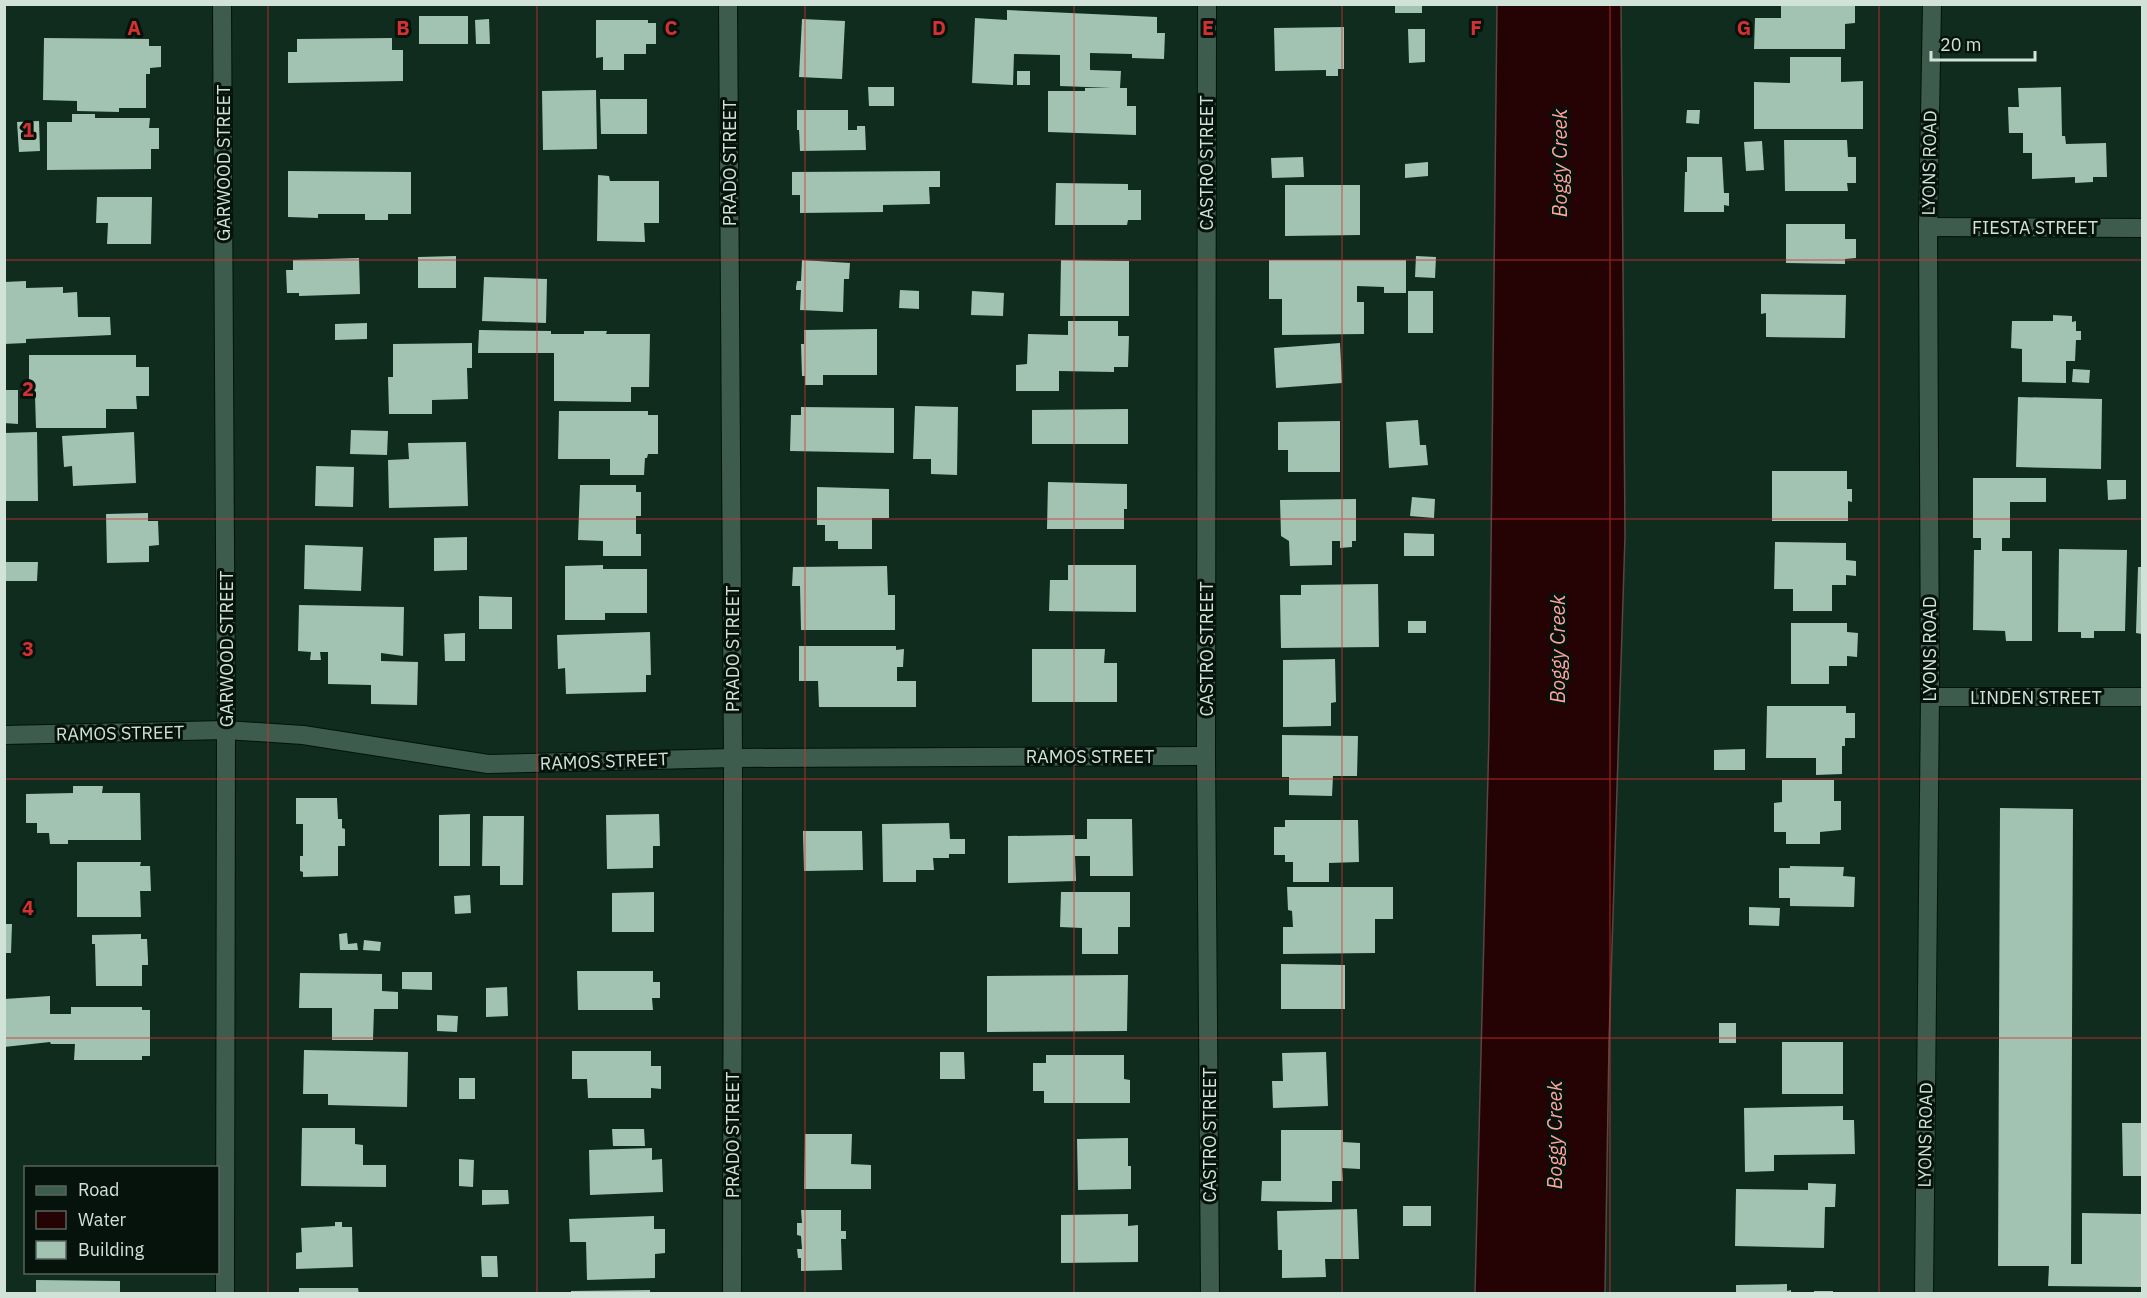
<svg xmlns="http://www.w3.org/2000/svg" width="2147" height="1298" viewBox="0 0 2147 1298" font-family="'IBM Plex Sans',sans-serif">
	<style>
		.water { fill: #250203; stroke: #594543; stroke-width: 1.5 }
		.building { fill: #a2c3b1 }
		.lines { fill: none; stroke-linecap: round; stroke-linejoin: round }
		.street-casing { stroke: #001409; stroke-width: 20 }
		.secondary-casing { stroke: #001409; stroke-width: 20 }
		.street { stroke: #3e5c4d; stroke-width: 18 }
		.secondary { stroke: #3e5c4d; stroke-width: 18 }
		.grid { fill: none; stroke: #d63131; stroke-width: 1.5; stroke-opacity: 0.55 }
		.labels { text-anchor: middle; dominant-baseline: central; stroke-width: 6; stroke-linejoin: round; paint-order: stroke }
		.street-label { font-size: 18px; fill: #d1e2d8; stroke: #06120c }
		.water-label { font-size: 20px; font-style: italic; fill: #fea49d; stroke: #06120c }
		.grid-label { font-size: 20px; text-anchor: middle; font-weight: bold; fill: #d63131; stroke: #06120c; stroke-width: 6; stroke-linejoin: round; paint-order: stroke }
	</style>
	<rect width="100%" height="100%" fill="#0f2c1f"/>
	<polygon class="water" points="1497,5 1621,5 1625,536 1609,1042 1605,1293 1475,1293 1489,735"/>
	<g class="building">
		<rect x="1395" y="4" width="27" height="9"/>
		<polygon points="1781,4 1855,4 1855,23 1845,24 1845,49 1754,49 1755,18 1781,18"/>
		<polygon points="1007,10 1157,17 1157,33 1165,33 1164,59 1132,58 1132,54 1090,53 1090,70 1121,71 1120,88 1127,88 1127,106 1136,106 1136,135 1048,132 1048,91 1085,91 1085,88 1111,88 1060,86 1060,55 1014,54 1013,85 972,83 975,18 1007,20"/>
		<rect x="419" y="16" width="49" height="28"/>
		<polygon points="489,19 490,44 476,44 475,20"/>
		<polygon points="802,19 845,21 842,79 799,77"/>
		<polygon points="596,20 648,20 648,23 656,23 656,44 646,44 646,54 624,54 624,70 603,70 603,57 596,58"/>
		<polygon points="1344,27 1344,69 1338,69 1338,76 1326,76 1326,70 1275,71 1274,28"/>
		<polygon points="1408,29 1425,29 1425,62 1409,63"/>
		<polygon points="44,38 149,39 149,46 161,46 161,67 150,68 150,74 146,74 146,108 119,108 119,112 77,111 77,101 43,100"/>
		<polygon points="392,38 392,50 403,50 403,81 288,83 288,52 297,52 297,39"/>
		<polygon points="1790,57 1841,57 1841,82 1863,81 1863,129 1754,129 1754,82 1790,83"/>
		<rect x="1017" y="71" width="13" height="14"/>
		<polygon points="868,87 894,87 894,106 869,106"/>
		<polygon points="2061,87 2062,136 2065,136 2066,144 2106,143 2107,177 2093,177 2093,182 2075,183 2075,177 2032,179 2032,153 2023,153 2023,133 2009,133 2008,107 2019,107 2018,88"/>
		<polygon points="596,90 597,149 543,150 542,91"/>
		<polygon points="600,99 647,99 647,134 601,134"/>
		<polygon points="797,110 848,110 848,130 857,130 857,126 865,126 866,150 800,151 799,130 797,130"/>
		<polygon points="1687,110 1700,110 1699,124 1686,123"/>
		<polygon points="72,114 95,114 95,118 150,118 149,128 159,128 159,149 151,149 151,169 47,170 47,122 72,122"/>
		<polygon points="39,121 40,151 19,152 17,122"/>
		<polygon points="1784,140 1847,140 1848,157 1856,157 1856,183 1847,183 1848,191 1785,191"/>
		<polygon points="1762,141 1764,170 1746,171 1744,142"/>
		<polygon points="1303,157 1304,177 1272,178 1271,158"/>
		<polygon points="1687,157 1722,157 1724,193 1729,193 1729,206 1724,205 1724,212 1684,212 1685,172 1687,172"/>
		<polygon points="1428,162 1428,176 1405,178 1405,164"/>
		<polygon points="288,171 411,172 411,214 388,214 388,220 365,220 365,214 318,214 318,218 288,217"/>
		<polygon points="940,171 940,187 929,187 930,204 883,205 883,212 800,213 800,195 792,195 792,172"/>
		<polygon points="598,175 609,176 610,181 659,181 659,223 644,223 645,242 597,241"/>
		<polygon points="1056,183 1128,184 1128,190 1141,190 1141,220 1128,220 1127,225 1055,225"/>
		<polygon points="1285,185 1360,185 1360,235 1285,236"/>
		<polygon points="97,197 152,197 151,244 107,244 108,223 96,223"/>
		<polygon points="1786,224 1845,224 1845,239 1856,239 1856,258 1845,259 1845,264 1786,263"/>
		<polygon points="456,256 456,288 418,288 418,257"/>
		<polygon points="1416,256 1436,257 1435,278 1415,277"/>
		<polygon points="359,258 360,294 299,296 299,293 287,293 286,270 293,270 293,260"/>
		<polygon points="802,260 850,263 849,279 844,279 843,312 800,310 801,290 796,290 796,287 797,281 801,281"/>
		<polygon points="1061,260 1129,261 1129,316 1060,316"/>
		<polygon points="1269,260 1406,260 1406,293 1384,293 1384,287 1357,286 1357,302 1364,302 1364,334 1282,335 1282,299 1269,299"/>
		<polygon points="484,277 547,279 546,323 482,321"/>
		<polygon points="26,281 26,288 63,287 63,293 77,292 78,317 110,317 111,335 26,339 26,343 4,344 4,282"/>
		<polygon points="900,290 919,291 919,309 899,308"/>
		<polygon points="972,291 1004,293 1003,316 971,315"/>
		<rect x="1408" y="291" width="25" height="42"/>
		<polygon points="1761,294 1846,295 1845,338 1766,337 1766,313 1761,314"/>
		<polygon points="2053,315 2072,316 2072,322 2076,321 2076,331 2081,331 2081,340 2076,340 2075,361 2066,361 2066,383 2022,382 2022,349 2011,348 2012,321 2053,321"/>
		<polygon points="1068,321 1118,321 1118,336 1129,336 1128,367 1114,367 1114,372 1059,371 1059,391 1016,391 1016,365 1027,364 1028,334 1068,335"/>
		<polygon points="367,323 367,339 335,340 335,324"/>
		<polygon points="877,329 877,375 823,375 823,385 805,385 805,376 802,376 801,344 804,344 804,330"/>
		<polygon points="479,330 551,331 551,334 584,334 584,331 607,331 606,334 650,334 649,387 631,387 631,402 554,401 554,353 478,353"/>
		<polygon points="472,343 472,368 467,368 468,399 432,400 432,414 389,414 388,377 393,377 393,344"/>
		<polygon points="1340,343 1342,383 1276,388 1274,348"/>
		<polygon points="29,355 136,355 136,367 149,367 149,396 136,396 137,409 106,409 106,428 36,428 35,396 29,396"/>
		<polygon points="2073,369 2090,370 2089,383 2072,382"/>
		<polygon points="4,390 18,390 18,424 4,423"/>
		<polygon points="2018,397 2102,399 2101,469 2016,467"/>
		<polygon points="915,406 958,407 957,475 931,474 931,459 913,459"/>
		<polygon points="801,407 894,408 894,453 790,451 791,415 801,415"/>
		<polygon points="1128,409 1128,444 1032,444 1032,410"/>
		<polygon points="559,411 648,411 648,415 658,415 658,454 648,454 647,458 645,458 644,475 610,475 610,459 558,459"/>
		<polygon points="1418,420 1420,445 1426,445 1428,465 1389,468 1386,422"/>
		<polygon points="1340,421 1340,472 1288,472 1288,450 1278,450 1278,422"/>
		<polygon points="351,430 388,431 387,455 350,454"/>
		<polygon points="37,432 38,501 4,501 4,433"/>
		<polygon points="134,432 136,483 73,486 72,466 64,467 62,436"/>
		<polygon points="466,442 468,506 389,508 388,460 409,459 408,443"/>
		<polygon points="316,466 354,467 353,507 315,506"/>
		<polygon points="1772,471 1847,471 1847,489 1852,489 1852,502 1848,501 1848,521 1772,521"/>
		<polygon points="1973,478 2046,478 2046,502 2010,502 2010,538 2002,538 2002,551 2032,551 2032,641 2006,641 2005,631 1973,630 1974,550 1981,550 1981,538 1973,538"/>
		<polygon points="2107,480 2126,480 2126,499 2108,500"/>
		<polygon points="1048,482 1127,484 1127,509 1124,509 1124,529 1047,529"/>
		<polygon points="580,485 636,485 636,492 641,492 641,516 636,516 636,534 641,534 641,556 603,556 603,541 578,540"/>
		<polygon points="817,487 889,489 889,518 872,518 872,549 838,549 838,541 825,541 825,525 817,525"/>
		<polygon points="1412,497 1435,499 1434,518 1410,516"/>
		<polygon points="1356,499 1356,541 1352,541 1352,547 1340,548 1340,541 1332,541 1332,565 1290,566 1289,541 1281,536 1280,500"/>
		<polygon points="148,513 148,521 158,521 159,545 149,546 149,562 107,563 106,514"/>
		<polygon points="1404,533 1434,534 1434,556 1404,556"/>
		<polygon points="467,537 467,570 434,571 434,538"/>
		<polygon points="1775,542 1846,543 1846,560 1856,561 1856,576 1846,575 1846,585 1832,585 1832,611 1793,611 1793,589 1774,589"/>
		<polygon points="305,545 363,547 361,591 304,589"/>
		<polygon points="2059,549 2127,550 2125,631 2094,631 2094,638 2081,638 2081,632 2058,632"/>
		<polygon points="4,562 38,562 37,581 4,581"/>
		<polygon points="603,565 603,569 647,569 647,613 605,613 605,620 565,620 565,566"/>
		<polygon points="1068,565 1136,565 1136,612 1049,611 1050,580 1068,580"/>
		<polygon points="887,566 888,595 895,595 895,630 801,630 800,586 792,586 793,567"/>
		<polygon points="2138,567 2142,567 2142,634 2136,633"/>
		<polygon points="1378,584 1379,647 1281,648 1280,595 1301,595 1301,585"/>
		<polygon points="479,596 512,597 512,629 479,629"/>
		<polygon points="299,605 404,607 403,656 381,653 381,661 418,662 417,705 371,704 371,685 328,684 328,652 320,652 321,660 310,660 311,652 298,651"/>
		<rect x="1408" y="621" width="18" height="12"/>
		<polygon points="1791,623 1847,623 1847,632 1858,633 1857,657 1847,656 1847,666 1829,666 1829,684 1791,684"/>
		<polygon points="650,632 651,675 646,675 646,692 566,694 565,668 558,669 557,635"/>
		<polygon points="465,633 465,661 445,661 444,634"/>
		<polygon points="799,646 896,646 896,650 904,649 903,667 897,667 897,681 916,681 916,707 819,707 818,681 799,681"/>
		<polygon points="1032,649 1105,649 1104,663 1117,663 1117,702 1032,702"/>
		<polygon points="1335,659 1336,702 1331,703 1331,726 1283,727 1283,660"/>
		<polygon points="1767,706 1846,706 1846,713 1855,713 1855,738 1845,738 1845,746 1842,746 1842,774 1816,775 1816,758 1766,758"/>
		<polygon points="1282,735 1358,736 1357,776 1333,776 1332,796 1289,795 1289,777 1282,777"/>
		<polygon points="1745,749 1745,770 1714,770 1714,750"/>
		<polygon points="1782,780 1834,780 1834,801 1841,801 1841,830 1820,832 1820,844 1786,844 1786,832 1774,832 1774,803 1782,802"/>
		<polygon points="73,786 103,786 102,793 140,793 141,840 68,840 68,844 50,844 49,833 37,833 37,823 26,823 26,794 73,793"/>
		<polygon points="296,798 337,798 338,819 342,819 342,828 345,829 345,846 338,846 338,876 303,877 303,872 300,871 300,856 303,856 303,824 296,824"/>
		<polygon points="2000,808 2073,809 2071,1264 2082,1264 2082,1213 2142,1214 2142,1287 2048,1286 2049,1266 1998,1266"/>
		<polygon points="470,814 470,866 439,866 439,815"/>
		<polygon points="659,814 660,846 653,846 653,868 607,869 606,815"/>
		<polygon points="483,816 524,816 523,885 500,885 500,866 482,866"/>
		<polygon points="1087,819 1132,819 1133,876 1090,876 1090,856 1075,856 1076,881 1008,883 1008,836 1075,835 1075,839 1087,839"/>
		<polygon points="1285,820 1358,820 1359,862 1329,863 1329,882 1293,882 1293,862 1285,862 1285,855 1274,855 1274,827 1285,827"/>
		<polygon points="949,823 950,839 965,839 965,854 949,854 949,858 933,858 934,870 916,870 916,882 883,882 882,824"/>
		<polygon points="803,831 862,831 863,870 804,871"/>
		<polygon points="77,862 141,862 140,866 150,866 151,891 140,891 141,917 77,917"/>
		<polygon points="1790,866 1844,867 1843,876 1855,877 1854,907 1790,906 1790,898 1779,898 1779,868 1790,868"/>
		<polygon points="1287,887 1393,887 1393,919 1375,919 1375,953 1283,954 1283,927 1293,927 1292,911 1288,910"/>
		<polygon points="654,892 654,932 612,932 612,893"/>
		<polygon points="1061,892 1130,892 1130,927 1118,927 1118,954 1082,954 1082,928 1060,927"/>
		<polygon points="470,895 471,913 455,914 454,896"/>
		<polygon points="1749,907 1780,908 1779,926 1749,925"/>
		<polygon points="4,924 12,924 11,953 4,953"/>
		<polygon points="347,933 348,944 357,943 358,950 340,950 339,934"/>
		<polygon points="141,934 141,939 147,939 148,960 148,965 142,965 142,986 96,986 95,944 92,944 92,935"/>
		<polygon points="364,940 381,942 380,951 363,950"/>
		<polygon points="1281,964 1345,965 1345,1009 1281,1009"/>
		<polygon points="577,971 653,971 653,982 660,982 660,998 652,998 653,1010 578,1010"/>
		<polygon points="402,972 432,972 432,990 402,989"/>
		<polygon points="300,973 382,974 382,991 398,992 398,1009 374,1009 373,1040 332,1040 332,1008 299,1008"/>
		<polygon points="1128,975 1127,1031 987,1032 987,976"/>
		<polygon points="507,987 508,1016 486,1017 486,988"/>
		<polygon points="50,996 50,1014 71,1014 71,1007 142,1007 142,1010 150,1010 150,1056 142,1056 142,1060 74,1060 75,1044 51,1044 50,1042 4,1047 4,999"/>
		<polygon points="437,1015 458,1016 457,1032 437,1031"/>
		<rect x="1719" y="1023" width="17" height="20"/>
		<rect x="1782" y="1042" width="61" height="52"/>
		<polygon points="304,1050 408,1052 407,1107 328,1105 328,1094 303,1094"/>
		<polygon points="572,1051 651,1051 651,1066 661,1066 661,1089 651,1088 651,1098 588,1098 587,1079 572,1079"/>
		<polygon points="940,1052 964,1052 965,1079 940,1079"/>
		<polygon points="1326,1052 1328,1106 1273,1108 1272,1081 1283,1081 1282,1053"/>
		<polygon points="1046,1055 1124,1055 1124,1079 1130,1080 1130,1103 1044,1103 1044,1091 1033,1091 1033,1063 1046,1063"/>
		<rect x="459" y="1078" width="16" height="21"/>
		<polygon points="1843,1106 1843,1120 1854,1120 1855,1154 1774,1155 1774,1171 1745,1172 1744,1108"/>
		<polygon points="2122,1123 2142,1123 2142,1176 2123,1176"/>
		<polygon points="302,1128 355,1128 355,1144 363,1145 363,1165 386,1165 386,1187 301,1186"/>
		<polygon points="612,1129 644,1129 645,1146 613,1146"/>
		<polygon points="1281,1130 1343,1130 1343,1142 1360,1143 1360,1169 1342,1168 1343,1181 1332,1181 1332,1202 1261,1201 1262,1181 1281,1181"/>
		<polygon points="805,1134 852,1134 851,1164 871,1165 871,1189 804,1189"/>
		<polygon points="1128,1138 1128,1166 1131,1166 1131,1189 1078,1190 1077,1139"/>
		<polygon points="652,1148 652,1160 662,1159 663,1192 590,1195 589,1150"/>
		<polygon points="459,1159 474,1160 473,1187 459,1186"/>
		<polygon points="1808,1183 1836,1184 1835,1207 1825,1207 1824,1248 1735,1246 1736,1189 1808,1190"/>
		<polygon points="482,1190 508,1190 509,1204 482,1205"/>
		<rect x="1403" y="1206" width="28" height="20"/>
		<polygon points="1357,1209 1359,1259 1325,1259 1326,1277 1282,1278 1282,1250 1278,1250 1277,1211"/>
		<polygon points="801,1210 841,1210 841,1231 846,1231 846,1239 841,1239 842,1270 801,1271 801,1258 798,1258 797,1249 802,1249 801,1236 797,1235 797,1223 802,1223"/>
		<polygon points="1128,1214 1128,1226 1138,1225 1138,1262 1061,1263 1061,1215"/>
		<polygon points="654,1216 654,1229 665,1229 665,1253 655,1254 655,1278 587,1280 586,1242 570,1242 569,1219"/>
		<polygon points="335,1222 342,1222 342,1227 352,1227 353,1267 296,1269 296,1253 302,1252 301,1228 335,1226"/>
		<polygon points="481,1256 497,1256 498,1277 482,1277"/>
		<polygon points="36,1280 120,1281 120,1294 36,1294"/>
		<polygon points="1787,1284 1787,1291 1791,1290 1791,1294 1736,1294 1736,1285"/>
		<polygon points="299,1288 358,1288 359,1294 299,1294"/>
		<polygon points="650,1290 650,1294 571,1294 571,1291"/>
		<rect x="1814" y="1291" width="19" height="3"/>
	</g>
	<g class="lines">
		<g class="street-casing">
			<g id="street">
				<polyline points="222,4 226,730 225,1294"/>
				<polyline points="728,4 733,758 732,1294"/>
				<polyline points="1207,4 1206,756 1210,1294"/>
				<polyline points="1928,227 2142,228"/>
				<polyline points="1930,697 2142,697"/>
				<polyline points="4,735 226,730 303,735 488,764 733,758 1206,756"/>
			</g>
		</g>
		<g class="secondary-casing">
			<polyline id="secondary" points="1924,1294 1930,697 1928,227 1932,4"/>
		</g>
		<use href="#street" class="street"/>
		<use href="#secondary" class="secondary"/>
	</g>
	<path class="grid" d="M268,4V1294M537,4V1294M805,4V1294M1074,4V1294M1342,4V1294M1610,4V1294M1879,4V1294M4,260H2142M4,519H2142M4,779H2142M4,1038H2142"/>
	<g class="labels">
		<g class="street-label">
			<text transform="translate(223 163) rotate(-90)">GARWOOD STREET</text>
			<text transform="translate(729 163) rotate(-90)">PRADO STREET</text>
			<text transform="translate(1206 163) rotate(-90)">CASTRO STREET</text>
			<text transform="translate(1929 163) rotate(-89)">LYONS ROAD</text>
			<text x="2035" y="227">FIESTA STREET</text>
			<text transform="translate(226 649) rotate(-90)">GARWOOD STREET</text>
			<text transform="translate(732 649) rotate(-90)">PRADO STREET</text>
			<text transform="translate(1206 649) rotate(-90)">CASTRO STREET</text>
			<text transform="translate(1929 649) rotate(-90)">LYONS ROAD</text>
			<text x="2036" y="697">LINDEN STREET</text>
			<text transform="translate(120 733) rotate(-1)">RAMOS STREET</text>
			<text x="1090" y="756">RAMOS STREET</text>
			<text transform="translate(604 761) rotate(-2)">RAMOS STREET</text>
			<text transform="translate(732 1135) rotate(-90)">PRADO STREET</text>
			<text transform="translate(1209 1135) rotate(-90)">CASTRO STREET</text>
			<text transform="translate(1925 1135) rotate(-89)">LYONS ROAD</text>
		</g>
		<g class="water-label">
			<text transform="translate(1559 163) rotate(-90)">Boggy Creek</text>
			<text transform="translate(1557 649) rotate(-90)">Boggy Creek</text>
			<text transform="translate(1554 1135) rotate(-90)">Boggy Creek</text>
		</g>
	</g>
	<g class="grid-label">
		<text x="134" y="35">A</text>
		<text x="403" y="35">B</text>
		<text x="671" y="35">C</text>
		<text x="939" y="35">D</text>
		<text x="1208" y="35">E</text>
		<text x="1476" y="35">F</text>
		<text x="1744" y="35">G</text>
		<text x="28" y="137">1</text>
		<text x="28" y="396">2</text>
		<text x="28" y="656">3</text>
		<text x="28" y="915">4</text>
	</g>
	<rect width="2147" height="1298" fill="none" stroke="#d1e2d8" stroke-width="12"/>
	<rect x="24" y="1166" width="195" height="108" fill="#06120c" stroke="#57655e" stroke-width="1.5"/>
	<rect x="36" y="1186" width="30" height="9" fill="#3e5c4d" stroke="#57655e" stroke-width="1.5"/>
	<text x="78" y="1196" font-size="18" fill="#d1e2d8">Road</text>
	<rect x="36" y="1211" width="30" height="18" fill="#250203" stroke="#57655e" stroke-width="1.5"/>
	<text x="78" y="1226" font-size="18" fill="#d1e2d8">Water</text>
	<rect x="36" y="1241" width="30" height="18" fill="#a2c3b1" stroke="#57655e" stroke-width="1.5"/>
	<text x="78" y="1256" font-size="18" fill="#d1e2d8">Building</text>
	<path d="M1931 51v9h104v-9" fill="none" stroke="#d1e2d8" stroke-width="3"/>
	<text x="1940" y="51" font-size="18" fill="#d1e2d8" stroke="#06120c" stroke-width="4.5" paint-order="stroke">20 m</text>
</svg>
